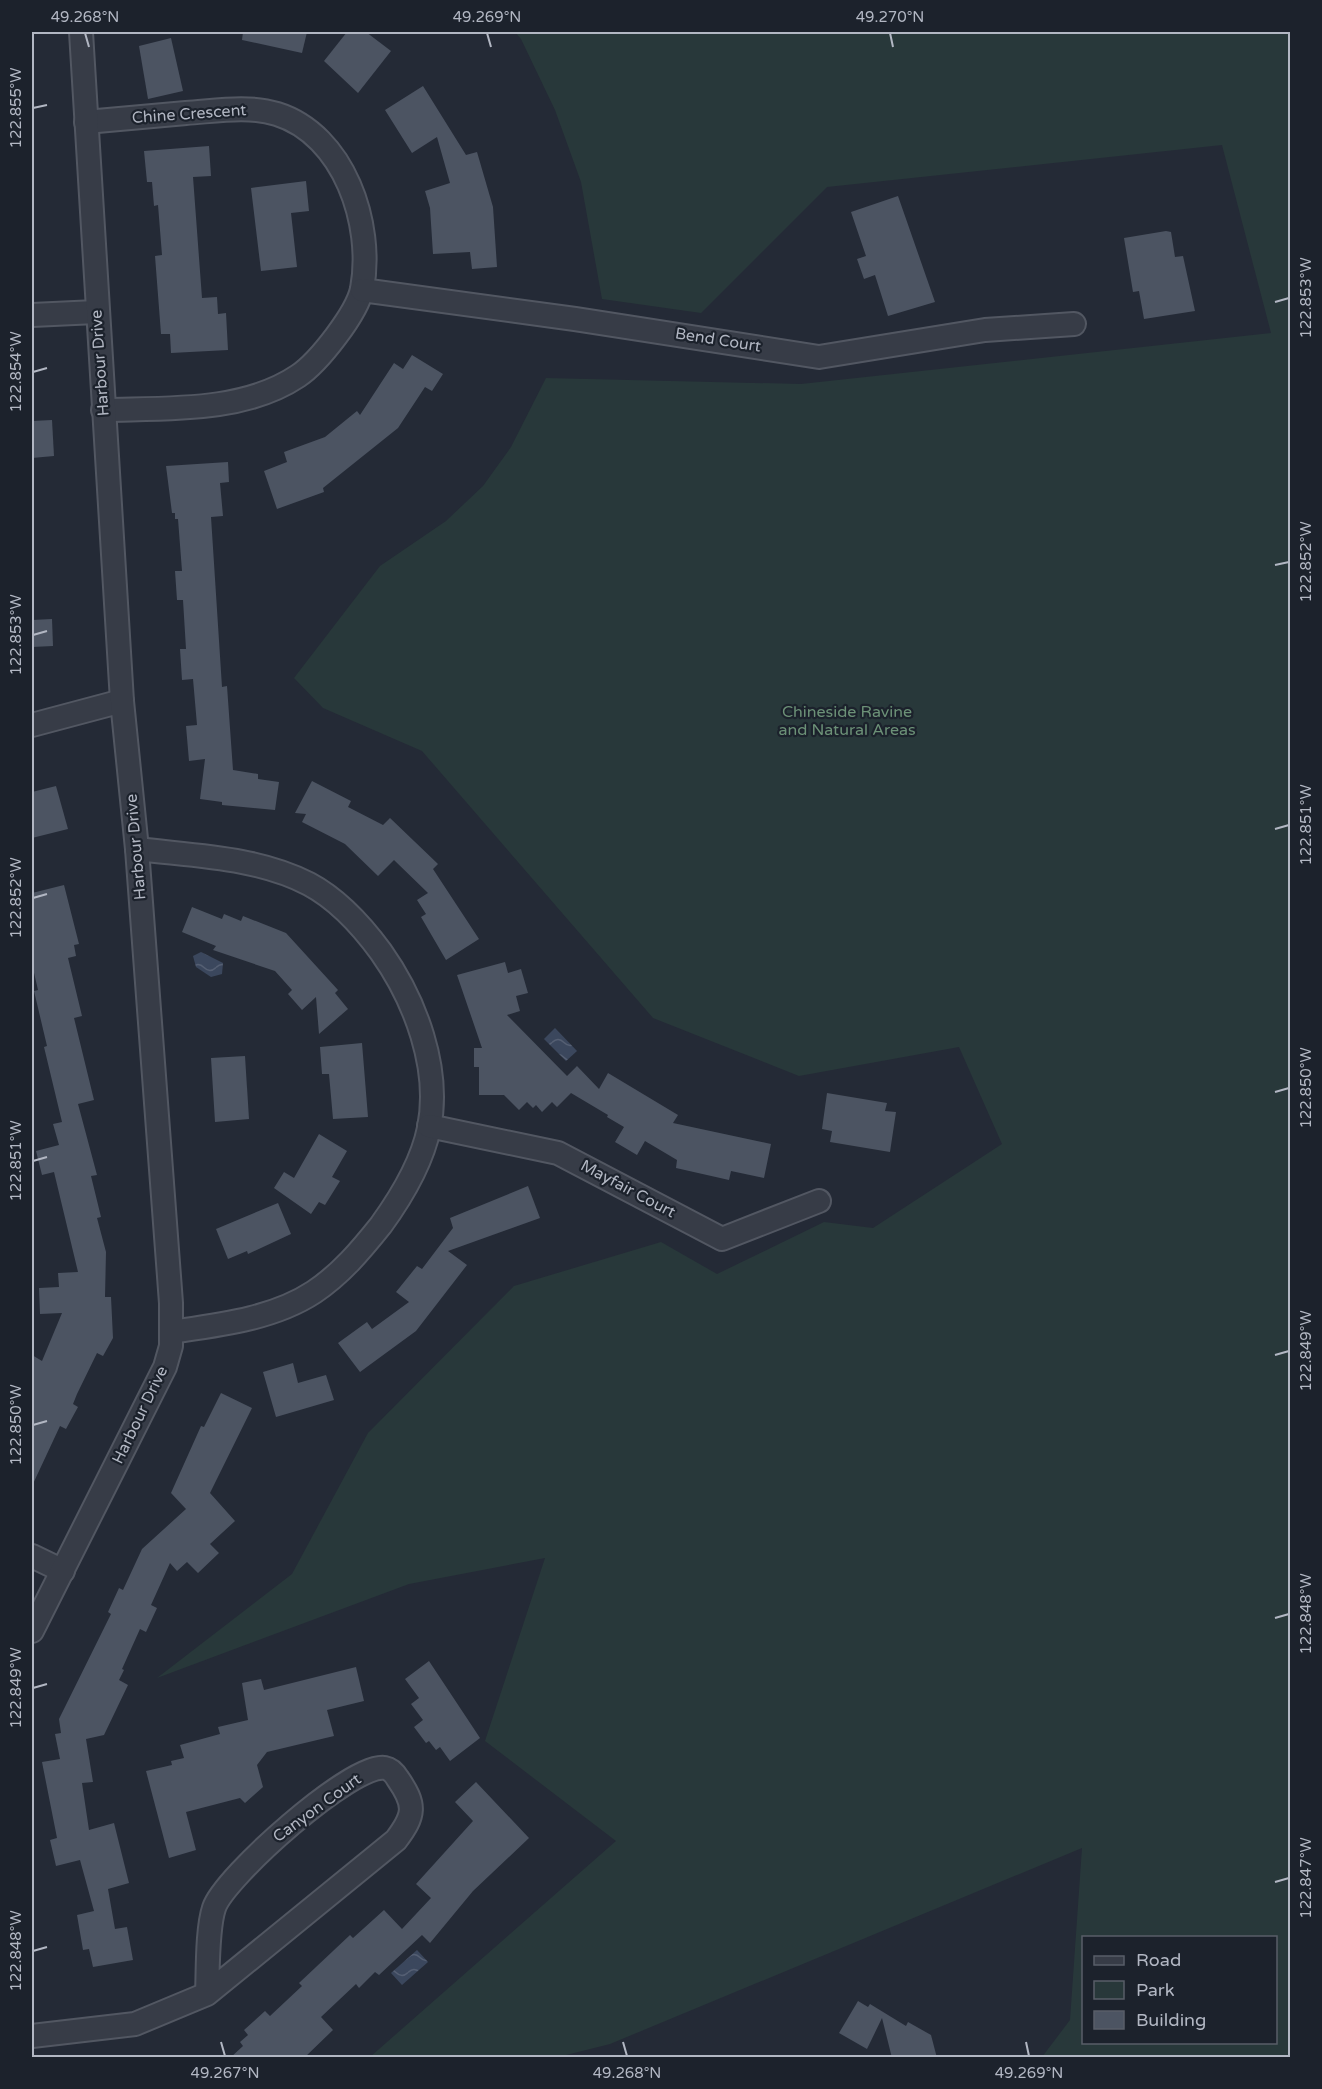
<svg xmlns="http://www.w3.org/2000/svg" width="1322" height="2089" viewBox="0 0 1322 2089" font-family="'Varela Round',sans-serif">
	<style>
		.park { fill: #28383a; fill-rule: evenodd }
		.water { fill: url(#water-waves) }
		.building { fill: #4c5462 }
		.lines { fill: none; stroke-linecap: round; stroke-linejoin: round }
		.minor-casing { stroke: #525762; stroke-width: 26 }
		.minor { stroke: #373c47; stroke-width: 22 }
		.ticks { fill: none; stroke: #b2b7c3; stroke-width: 2 }
		.labels { text-anchor: middle; dominant-baseline: central; stroke-width: 4.5; stroke-linejoin: round; paint-order: stroke }
		.street-label { font-size: 16px; fill: #b2b7c3; stroke: #1c222c }
		.park-label { font-size: 16px; fill: #6c9177; stroke: #1c222c }
		.neatline { fill: none; stroke: #b2b7c3; stroke-width: 2 }
		.ticks-label { font-size: 15px; text-anchor: middle; fill: #b2b7c3 }
	</style>
	<defs>
		<pattern id="water-waves" width="16" height="10" patternUnits="userSpaceOnUse" patternTransform="scale(1.5)"><rect width="16" height="10" fill="#3b475d"/><path d="M0 5q4-4 8 0t8 0" fill="none" stroke="#555f73"/></pattern>
	</defs>
	<rect width="100%" height="100%" fill="#242a36"/>
	<path class="park" d="M515,32H1290V2057H1042L1070,2020L1082,1848L610,2044L558,2057H370L616,1841L485,1741L545,1558L409,1584L157,1678L292,1574L368,1433L514,1286L661,1242L717,1274L824,1222L873,1228L1002,1144L959,1047L799,1076L653,1018L422,751L323,708L294,678L380,566L446,521L483,486L511,447L546,378L801,384L1271,333L1222,145L827,187L701,313L602,299L581,182L555,110L521,39ZM1084,1938H1276V2042H1084Z"/>
	<g class="water">
		<polygon points="201,952 223,963 222,974 211,977 196,967 193,956"/>
		<polygon points="555,1028 577,1051 566,1061 544,1039"/>
		<polygon points="417,1950 428,1962 402,1985 391,1973"/>
	</g>
	<g class="building">
		<polygon points="243,32 307,32 302,53 242,40"/>
		<polygon points="347,32 366,32 391,51 358,93 324,61"/>
		<polygon points="171,38 183,91 148,99 139,46"/>
		<polygon points="423,86 466,155 477,152 493,207 497,267 472,269 470,252 433,254 430,208 425,191 450,183 437,137 412,153 385,110"/>
		<polygon points="209,146 211,176 193,177 202,298 217,297 218,314 226,313 228,350 171,353 170,334 161,334 155,256 162,255 158,205 154,206 152,182 147,182 144,151"/>
		<polygon points="306,181 309,211 291,213 297,267 261,271 251,188"/>
		<polygon points="898,196 935,302 888,316 875,275 864,279 857,259 866,256 851,212"/>
		<polygon points="1166,231 1171,232 1175,257 1183,256 1195,311 1144,319 1139,291 1133,292 1124,238"/>
		<polygon points="412,355 443,374 432,391 425,387 398,428 323,488 324,492 277,509 264,471 287,462 284,452 325,437 357,411 360,415 394,363 403,369"/>
		<polygon points="52,420 54,456 32,458 32,421"/>
		<polygon points="228,462 229,482 220,483 223,516 211,517 222,687 227,686 233,770 258,774 258,779 279,782 275,810 222,805 222,802 200,799 205,759 189,761 186,726 197,725 193,679 182,680 180,649 186,649 183,600 177,600 175,571 182,571 178,519 175,519 175,513 172,513 166,466"/>
		<polygon points="52,619 53,646 32,647 32,620"/>
		<polygon points="312,781 351,801 348,807 383,825 390,818 438,864 433,869 479,939 446,960 421,917 426,914 417,900 428,893 394,860 378,876 345,844 302,822 306,814 295,813"/>
		<polygon points="56,786 68,829 32,838 32,792"/>
		<polygon points="64,885 79,944 74,945 76,956 68,958 82,1016 74,1018 94,1100 78,1104 97,1175 91,1176 101,1217 97,1218 106,1252 105,1297 111,1297 113,1338 103,1356 97,1353 77,1394 73,1404 78,1407 66,1429 60,1426 32,1486 32,1355 42,1361 62,1313 40,1314 39,1288 59,1287 58,1273 78,1272 54,1172 42,1175 36,1151 59,1145 53,1124 62,1122 44,1047 47,1046 34,991 38,990 32,964 32,893"/>
		<polygon points="192,907 222,919 224,914 241,921 243,916 286,933 338,990 335,993 348,1009 319,1034 316,997 302,1010 288,994 292,990 275,971 213,950 216,946 182,932"/>
		<polygon points="505,962 508,973 521,969 528,993 516,996 520,1011 507,1015 567,1076 577,1066 599,1089 608,1073 678,1115 673,1123 771,1144 764,1178 731,1171 729,1180 676,1168 677,1160 645,1141 637,1155 615,1142 624,1127 607,1117 608,1115 571,1093 557,1107 552,1102 542,1112 536,1105 533,1108 527,1102 519,1110 504,1095 479,1095 479,1067 474,1067 474,1048 482,1048 457,975"/>
		<polygon points="362,1043 368,1117 333,1119 329,1074 322,1074 320,1047"/>
		<polygon points="245,1056 249,1119 215,1122 211,1058"/>
		<polygon points="827,1093 887,1103 885,1111 896,1112 890,1152 830,1142 832,1131 822,1129"/>
		<polygon points="319,1134 347,1151 332,1177 340,1181 325,1205 319,1202 311,1214 274,1188 284,1172 294,1178"/>
		<polygon points="528,1186 540,1218 448,1251 467,1265 416,1331 360,1372 338,1343 367,1322 372,1329 409,1302 396,1292 417,1266 422,1269 453,1228 450,1218"/>
		<polygon points="278,1203 291,1234 248,1254 247,1251 228,1259 216,1229"/>
		<polygon points="293,1363 298,1383 326,1375 334,1400 276,1417 263,1372"/>
		<polygon points="221,1393 252,1408 210,1493 235,1521 210,1544 219,1553 198,1573 187,1562 177,1571 170,1563 151,1605 157,1608 146,1632 140,1629 122,1669 124,1670 119,1680 128,1685 104,1735 86,1739 93,1782 82,1783 89,1830 114,1823 129,1883 108,1889 115,1929 127,1927 133,1960 93,1967 89,1949 83,1950 77,1915 94,1911 80,1860 56,1866 50,1840 57,1838 42,1762 60,1759 55,1734 61,1733 59,1719 111,1614 108,1612 119,1588 123,1590 142,1549 186,1509 171,1493 201,1426 204,1427"/>
		<polygon points="429,1661 480,1738 450,1761 440,1747 436,1750 429,1741 426,1743 414,1727 423,1720 411,1704 419,1698 405,1679"/>
		<polygon points="356,1667 364,1701 327,1710 334,1736 267,1752 257,1765 263,1787 245,1803 240,1798 186,1812 196,1850 169,1858 146,1771 172,1765 171,1761 184,1758 180,1745 220,1734 218,1727 248,1720 242,1683 261,1679 264,1690"/>
		<polygon points="476,1782 529,1838 473,1891 430,1943 422,1935 379,1975 375,1972 359,1988 356,1984 321,2017 333,2030 304,2058 230,2058 243,2046 240,2042 248,2035 244,2030 265,2011 270,2016 302,1986 299,1983 350,1935 353,1938 384,1910 402,1929 431,1898 416,1884 473,1821 455,1802"/>
		<polygon points="858,2001 868,2007 870,2004 906,2026 908,2022 931,2035 937,2058 892,2058 882,2018 867,2049 839,2033"/>
	</g>
	<g class="lines">
		<g class="minor-casing">
			<g id="minor">
				<path d="M86,122C120,119 153,116 186,113C216,111 248,105 277,114C344,135 374,224 362,289C357,313 319,362 298,376C243,413 166,408 103,410"/>
				<polyline points="362,290 575,319 819,357 985,330 1074,324"/>
				<polyline points="32,315 96,312"/>
				<polyline points="32,725 122,701"/>
				<path d="M137,849C194,856 257,857 309,884C339,900 362,926 381,952C415,1000 441,1068 429,1128C422,1163 402,1196 381,1225C361,1250 341,1274 314,1292C273,1319 219,1325 171,1332"/>
				<polyline points="429,1126 558,1153 722,1239 819,1201"/>
				<polyline points="32,1556 63,1571"/>
				<polyline points="32,1631 165,1367 171,1346 171,1303 137,849 122,701 81,32"/>
				<path d="M32,2036L135,2024L207,1994L396,1840C415,1815 416,1805 398,1779C395,1774 391,1769 385,1768C353,1762 224,1877 214,1908C207,1929 208,1971 207,1994"/>
			</g>
		</g>
		<use href="#minor" class="minor"/>
	</g>
	<path class="ticks" d="M85,33L89,47M487,33L491,47M890,33L893,47M33,108L47,105M1275,302L1289,298M33,372L47,368M1275,565L1289,562M33,635L47,631M1275,829L1289,825M33,898L47,894M1275,1092L1289,1088M33,1161L47,1157M1275,1355L1289,1351M33,1425L47,1421M1275,1618L1289,1614M33,1688L47,1684M1275,1882L1289,1878M33,1951L47,1947M221,2042L225,2056M623,2042L627,2056M1026,2042L1029,2056"/>
	<g class="labels">
		<g class="street-label">
			<text transform="translate(189 114) rotate(-4)">Chine Crescent</text>
			<text transform="translate(718 340) rotate(9)">Bend Court</text>
			<text transform="translate(100 363) rotate(-94)">Harbour Drive</text>
			<text transform="translate(136 847) rotate(-95)">Harbour Drive</text>
			<text transform="translate(628 1189) rotate(28)">Mayfair Court</text>
			<text transform="translate(140 1415) rotate(-64)">Harbour Drive</text>
			<text transform="translate(317 1808) rotate(-36)">Canyon Court</text>
		</g>
		<g class="park-label">
			<text x="847" y="712">Chineside Ravine<tspan x="847" dy="18">and Natural Areas</tspan></text>
		</g>
	</g>
	<rect width="1322" height="2089" fill="none" stroke="#1c222c" stroke-width="66"/>
	<rect x="1082" y="1936" width="195" height="108" fill="#1c222c" stroke="#585e68" stroke-width="1.5"/>
	<rect x="1094" y="1956" width="30" height="9" fill="#373c47" stroke="#585e68" stroke-width="1.5"/>
	<text x="1136" y="1966" font-size="18" fill="#b2b7c3">Road</text>
	<rect x="1094" y="1981" width="30" height="18" fill="#28383a" stroke="#585e68" stroke-width="1.5"/>
	<text x="1136" y="1996" font-size="18" fill="#b2b7c3">Park</text>
	<rect x="1094" y="2011" width="30" height="18" fill="#4c5462" stroke="#585e68" stroke-width="1.5"/>
	<text x="1136" y="2026" font-size="18" fill="#b2b7c3">Building</text>
	<rect x="33" y="33" width="1256" height="2023" class="neatline"/>
	<g class="ticks-label">
		<text x="85" y="22">49.268°N</text>
		<text x="487" y="22">49.269°N</text>
		<text x="890" y="22">49.270°N</text>
		<text transform="translate(16 108) rotate(-90)" y="5">122.855°W</text>
		<text transform="translate(1306 298) rotate(-90)" y="5">122.853°W</text>
		<text transform="translate(16 372) rotate(-90)" y="5">122.854°W</text>
		<text transform="translate(1306 562) rotate(-90)" y="5">122.852°W</text>
		<text transform="translate(16 635) rotate(-90)" y="5">122.853°W</text>
		<text transform="translate(1306 825) rotate(-90)" y="5">122.851°W</text>
		<text transform="translate(16 898) rotate(-90)" y="5">122.852°W</text>
		<text transform="translate(1306 1088) rotate(-90)" y="5">122.850°W</text>
		<text transform="translate(16 1161) rotate(-90)" y="5">122.851°W</text>
		<text transform="translate(1306 1351) rotate(-90)" y="5">122.849°W</text>
		<text transform="translate(16 1425) rotate(-90)" y="5">122.850°W</text>
		<text transform="translate(1306 1614) rotate(-90)" y="5">122.848°W</text>
		<text transform="translate(16 1688) rotate(-90)" y="5">122.849°W</text>
		<text transform="translate(1306 1878) rotate(-90)" y="5">122.847°W</text>
		<text transform="translate(16 1951) rotate(-90)" y="5">122.848°W</text>
		<text x="225" y="2078">49.267°N</text>
		<text x="627" y="2078">49.268°N</text>
		<text x="1029" y="2078">49.269°N</text>
	</g>
</svg>
